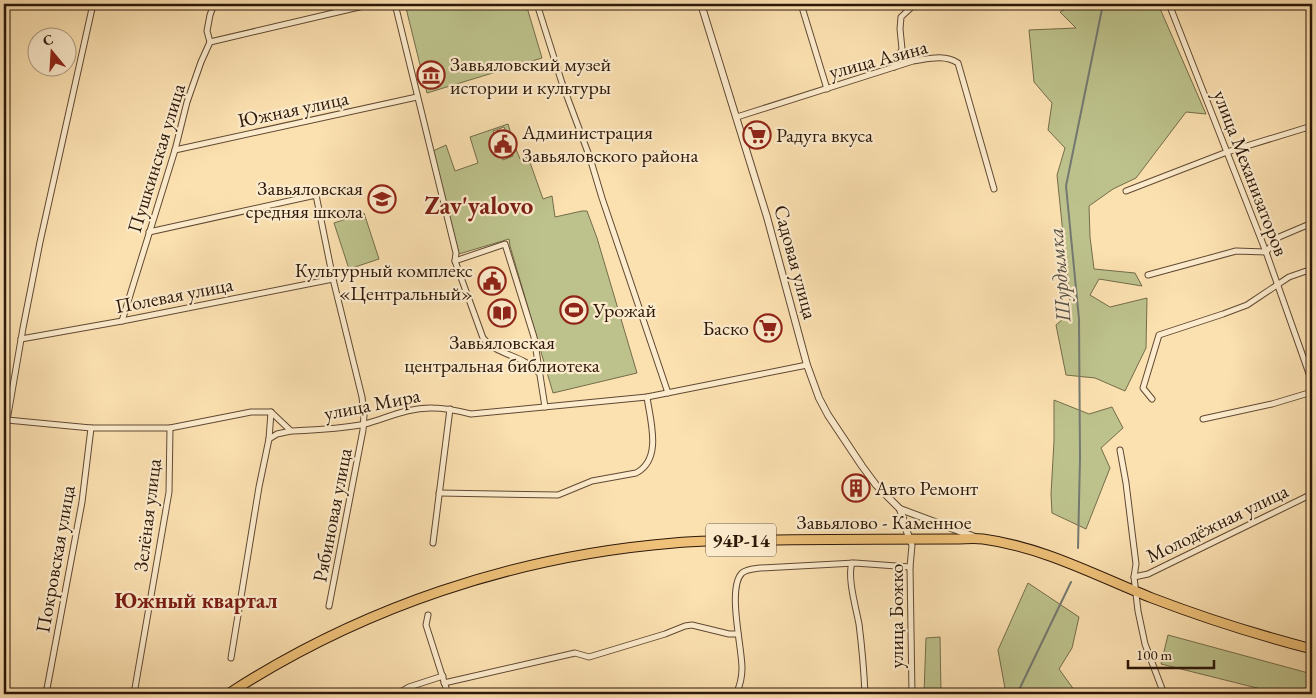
<svg xmlns="http://www.w3.org/2000/svg" width="1316" height="698" viewBox="0 0 1316 698" font-family="'EB Garamond',serif">
	<style>
		.green { fill: #bdc28c; stroke: #746c4a }
		.lines { fill: none; stroke-linecap: round; stroke-linejoin: round }
		.stream { stroke: #747971; stroke-width: 2 }
		.minor-casing { stroke: #604933; stroke-width: 7 }
		.tertiary-casing { stroke: #604933; stroke-width: 8 }
		.primary-casing { stroke: #2c1709; stroke-width: 11 }
		.minor { stroke: #fcebcc; stroke-width: 5 }
		.tertiary { stroke: #fcebcc; stroke-width: 6 }
		.primary { stroke: #eec078; stroke-width: 9 }
		.labels { text-anchor: middle; dominant-baseline: central; stroke-width: 4.5; stroke-linejoin: round; paint-order: stroke }
		.shield { fill: #fcebcc; stroke: #6a5744; stroke-width: 1 }
		.shield-label { font-size: 19px; font-weight: bold; fill: #2c1709 }
		.street-label { font-size: 20px; fill: #2c1709; stroke: #fcebcc }
		.poi-label { font-size: 20px; fill: #2c1709; stroke: #fcebcc; text-anchor: start }
		.water-label { font-size: 21px; font-style: italic; fill: #565046; stroke: #fcebcc }
		.quarter-label { font-size: 22px; font-weight: bold; fill: #7a1f14; stroke: #fcebcc }
		.district-label { font-size: 25px; font-weight: bold; fill: #7a1f14; stroke: #fcebcc }
	</style>
	<rect width="100%" height="100%" fill="#fbe0b0"/>
	<filter id="stains"><feTurbulence type="fractalNoise" baseFrequency=".004" numOctaves="4"/><feColorMatrix values="0 0 0 0 .2 0 0 0 0 .09 0 0 0 0 .02 0 0 0 .5 -.17"/></filter>
	<radialGradient id="worn" r=".72"><stop offset=".6" stop-color="#630" stop-opacity="0"/><stop offset="1" stop-color="#630" stop-opacity=".3"/></radialGradient>
	<g class="green">
		<polygon points="405,4 526,4 542,58 427,93"/>
		<polygon points="1074,4 1158,4 1206,114 1186,112 1136,178 1113,189 1089,206 1090,237 1094,269 1135,273 1142,286 1099,279 1090,295 1110,307 1147,298 1146,348 1125,391 1095,378 1066,375 1056,325 1071,312 1057,175 1065,148 1048,130 1052,103 1034,82 1029,30 1076,28 1060,12"/>
		<polygon points="508,124 511,134 507,135 504,127 493,131 503,160 513,156 510,146 514,144 520,159 528,157 543,199 552,196 555,217 582,211 587,211 597,238 637,373 553,393 510,246 509,239 459,254 433,151 446,145 455,171 478,163 470,137"/>
		<polygon points="364,213 379,259 349,269 334,223"/>
		<polygon points="1054,400 1089,414 1112,407 1123,428 1101,448 1110,468 1086,529 1052,513 1051,494 1054,441"/>
		<polygon points="1028,583 1079,617 1072,648 1059,669 1077,694 1006,694 998,650"/>
		<polygon points="1168,635 1312,674 1312,694 1281,694 1161,664"/>
		<polygon points="940,637 941,693 944,694 924,694 926,638"/>
	</g>
	<g class="lines">
		<g class="stream">
			<polyline points="1078,548 1080,458 1079,319 1066,186 1103,4"/>
			<polyline points="1017,694 1071,582"/>
		</g>
		<g class="minor-casing">
			<g id="minor">
				<path d="M395,4L456,253L455,261L483,338C497,356 522,354 539,373"/>
				<polyline points="537,4 562,83 590,158 602,198 668,393"/>
				<polyline points="801,4 827,89"/>
				<polyline points="1169,4 1266,252 1312,382"/>
				<polyline points="210,42 372,4"/>
				<polyline points="894,67 902,49 900,29 901,17 915,4"/>
				<path d="M737,117L913,61C928,59 944,54 958,63L994,189"/>
				<polyline points="175,150 417,97"/>
				<polyline points="1126,191 1227,152 1312,126"/>
				<polyline points="149,232 316,195 333,279 362,397 364,415 363,430 329,606"/>
				<polyline points="455,261 505,244 534,337 545,407"/>
				<polyline points="1148,275 1236,251 1266,252 1279,237 1312,223"/>
				<polyline points="122,321 175,150 187,102 201,62 210,42 207,31 210,15 214,4"/>
				<polyline points="21,339 122,321 333,279"/>
				<polyline points="1152,399 1143,388 1159,335 1223,314 1247,305 1289,277 1312,269"/>
				<polyline points="1203,419 1272,404 1312,392"/>
				<path d="M7,420L91,428H170L251,412H271L291,431C315,430 341,429 365,424C387,418 409,407 433,408C446,408 459,411 471,414L647,397L807,365"/>
				<polyline points="4,438 23,328 40,242 93,4"/>
				<polyline points="269,439 277,434 291,431"/>
				<polyline points="1120,450 1126,483 1133,540 1136,564 1134,577 1138,611 1145,644 1164,694"/>
				<path d="M439,493L558,495L592,481L636,473C663,459 650,420 647,397"/>
				<polyline points="909,539 912,545 910,567 912,694"/>
				<polyline points="433,543 450,409"/>
				<path d="M852,563C847,577 856,608 859,624C862,648 864,671 865,694"/>
				<polyline points="1134,577 1148,574 1312,494"/>
				<polyline points="428,615 426,625 448,694"/>
				<polyline points="231,658 259,487 269,439 271,412"/>
				<polyline points="444,683 575,653 589,657 665,634 685,626 692,625 729,634 738,634"/>
				<polyline points="46,694 82,502 91,428"/>
				<polyline points="134,694 169,492 170,428"/>
				<polyline points="397,694 409,687 443,676"/>
				<path d="M736,694C740,686 742,677 742,668C742,647 727,588 742,573C747,569 754,569 760,568L855,563L910,567"/>
			</g>
		</g>
		<g class="tertiary-casing">
			<g id="tertiary">
				<polyline points="701,4 767,217 807,365 819,398 828,415 862,466 876,485 900,509 909,538"/>
				<polyline points="900,509 975,537"/>
			</g>
		</g>
		<g class="primary-casing">
			<path id="primary" d="M228,694C362,607 515,556 674,543C708,540 743,540 777,540C837,539 896,539 956,539C965,539 974,538 983,539C1043,547 1097,576 1152,598C1204,618 1258,635 1312,649"/>
		</g>
		<use href="#minor" class="minor"/>
		<use href="#tertiary" class="tertiary"/>
		<use href="#primary" class="primary"/>
	</g>
	<defs>
		<g id="museum-ring" transform="scale(1.4375)"><circle r="9.5" fill="#fcebcc" stroke="#8f2418" stroke-width="1.5"/><path d="M0-6L6-3V-2H-6V-3ZM-5-1h2V3h-2ZM-1-1h2V3h-2ZM3-1h2V3H3ZM-6 4H6V6H-6Z" fill="#8f2418"/></g>
		<g id="supermarket-ring" transform="scale(1.4375)"><circle r="9.5" fill="#fcebcc" stroke="#8f2418" stroke-width="1.5"/><path d="M-6-5.5h2.5l.6 2H6L4.5 2H-2.5L-4.4-4H-6ZM-1.5 3.2a1.3 1.3 0 1 0 .1 0ZM3 3.2a1.3 1.3 0 1 0 .1 0Z" fill="#8f2418"/></g>
		<g id="civic-ring" transform="scale(1.4375)"><circle r="9.5" fill="#fcebcc" stroke="#8f2418" stroke-width="1.5"/><path d="M-.6-6.5H3V-4.5H.6V-3L4-1V1h2V6H-6V1h2V-1L-.6-3ZM-1.2 2.5V6h2.4V2.5Z" fill="#8f2418"/></g>
		<g id="school-ring" transform="scale(1.4375)"><circle r="9.5" fill="#fcebcc" stroke="#8f2418" stroke-width="1.5"/><path d="M0-5L7-2L0 1L-7-2ZM-4 1L0 2.5L4 1V4Q0 6-4 4Z" fill="#8f2418"/></g>
		<g id="stadium-ring" transform="scale(1.4375)"><circle r="9.5" fill="#fcebcc" stroke="#8f2418" stroke-width="1.5"/><path d="M0-5a6.5 5 0 1 0 0 10a6.5 5 0 1 0 0-10ZM-3.5-1.8h7v3.6h-7Z" fill="#8f2418"/></g>
		<g id="library-ring" transform="scale(1.4375)"><circle r="9.5" fill="#fcebcc" stroke="#8f2418" stroke-width="1.5"/><path d="M-6-4Q-3-5.5-.7-3.5V5Q-3 3-6 4ZM6-4Q3-5.5 .7-3.5V5Q3 3 6 4Z" fill="#8f2418"/></g>
		<g id="building-ring" transform="scale(1.4375)"><circle r="9.5" fill="#fcebcc" stroke="#8f2418" stroke-width="1.5"/><path d="M-4-6H4V6H1V3H-1V6H-4ZM-2.5-4.3h1.7v1.8h-1.7ZM.8-4.3h1.7v1.8H.8ZM-2.5-1h1.7V.8h-1.7ZM.8-1h1.7V.8H.8Z" fill="#8f2418"/></g>
	</defs>
	<g fill-rule="evenodd">
		<use href="#museum-ring" x="431" y="75"/>
		<use href="#supermarket-ring" x="757" y="135"/>
		<use href="#civic-ring" x="503" y="144"/>
		<use href="#school-ring" x="382" y="199"/>
		<use href="#civic-ring" x="492" y="281"/>
		<use href="#stadium-ring" x="574" y="310"/>
		<use href="#library-ring" x="502" y="313"/>
		<use href="#supermarket-ring" x="768" y="328"/>
		<use href="#building-ring" x="856" y="488"/>
	</g>
	<g class="labels">
		<rect class="shield" x="706" y="523.5" width="70" height="33" rx="4"/>
		<g class="shield-label">
			<text x="741" y="540">94Р-14</text>
		</g>
		<g class="street-label">
			<text transform="translate(878 59) rotate(-15)">улица Азина</text>
			<text transform="translate(293 109) rotate(-12)">Южная улица</text>
			<text transform="translate(156 158) rotate(-73)">Пушкинская улица</text>
			<text transform="translate(1251 173) rotate(69)">улица Механизаторов</text>
			<text transform="translate(796 262) rotate(75)">Садовая улица</text>
			<text transform="translate(174 295) rotate(-11)">Полевая улица</text>
			<text transform="translate(372 404) rotate(-11)">улица Мира</text>
			<text transform="translate(147 515) rotate(-83)">Зелёная улица</text>
			<text transform="translate(332 515) rotate(-79)">Рябиновая улица</text>
			<text x="884" y="522">Завьялово - Каменное</text>
			<text transform="translate(1217 523) rotate(-26)">Молодёжная улица</text>
			<text transform="translate(55 559) rotate(-80)">Покровская улица</text>
			<text transform="translate(896 616) rotate(-90)">улица Божко</text>
		</g>
		<g class="poi-label">
			<text x="450" y="64">Завьяловский музей<tspan x="450" dy="23">истории и культуры</tspan></text>
			<text x="522" y="132">Администрация<tspan x="522" dy="23">Завьяловского района</tspan></text>
			<text x="776" y="135">Радуга вкуса</text>
			<text x="363" y="188" text-anchor="end">Завьяловская<tspan x="363" dy="23">средняя школа</tspan></text>
			<text x="473" y="270" text-anchor="end">Культурный комплекс<tspan x="473" dy="23">«Центральный»</tspan></text>
			<text x="593" y="310">Урожай</text>
			<text x="749" y="328" text-anchor="end">Баско</text>
			<text x="502" y="342" text-anchor="middle">Завьяловская<tspan x="502" dy="23">центральная библиотека</tspan></text>
			<text x="875" y="488">Авто Ремонт</text>
		</g>
		<g class="water-label">
			<text transform="translate(1059 275) rotate(-95)">Шурдымка</text>
		</g>
		<g class="quarter-label">
			<text x="196" y="600">Южный квартал</text>
		</g>
		<g class="district-label">
			<text x="479" y="205">Zav'yalovo</text>
		</g>
	</g>
	<rect width="1316" height="698" fill="none" stroke="#fbe0b0" stroke-width="20"/>
	<rect x="5" y="5" width="1306" height="688" fill="none" stroke="#2c1709" stroke-width="2.5"/>
	<rect x="10" y="10" width="1296" height="678" fill="none" stroke="#2c1709"/>
	<g transform="translate(52 52) rotate(342)"><circle r="24" fill="#fcebcc" stroke="#a9967e"/>
	<path d="M0-4L9 19L0 12L-9 19Z" fill="#8f2418"/>
	<text y="-8" font-size="14" font-weight="bold" text-anchor="middle" fill="#2c1709">С</text>
	</g>
	<path d="M1128 660v8h86v-8" fill="none" stroke="#2c1709" stroke-width="2.5"/>
	<text x="1136" y="660" font-size="15" fill="#2c1709" stroke="#fcebcc" stroke-width="4" paint-order="stroke">100 m</text>
	<rect width="100%" height="100%" filter="url(#stains)"/>
	<rect width="100%" height="100%" fill="url(#worn)"/>
</svg>
